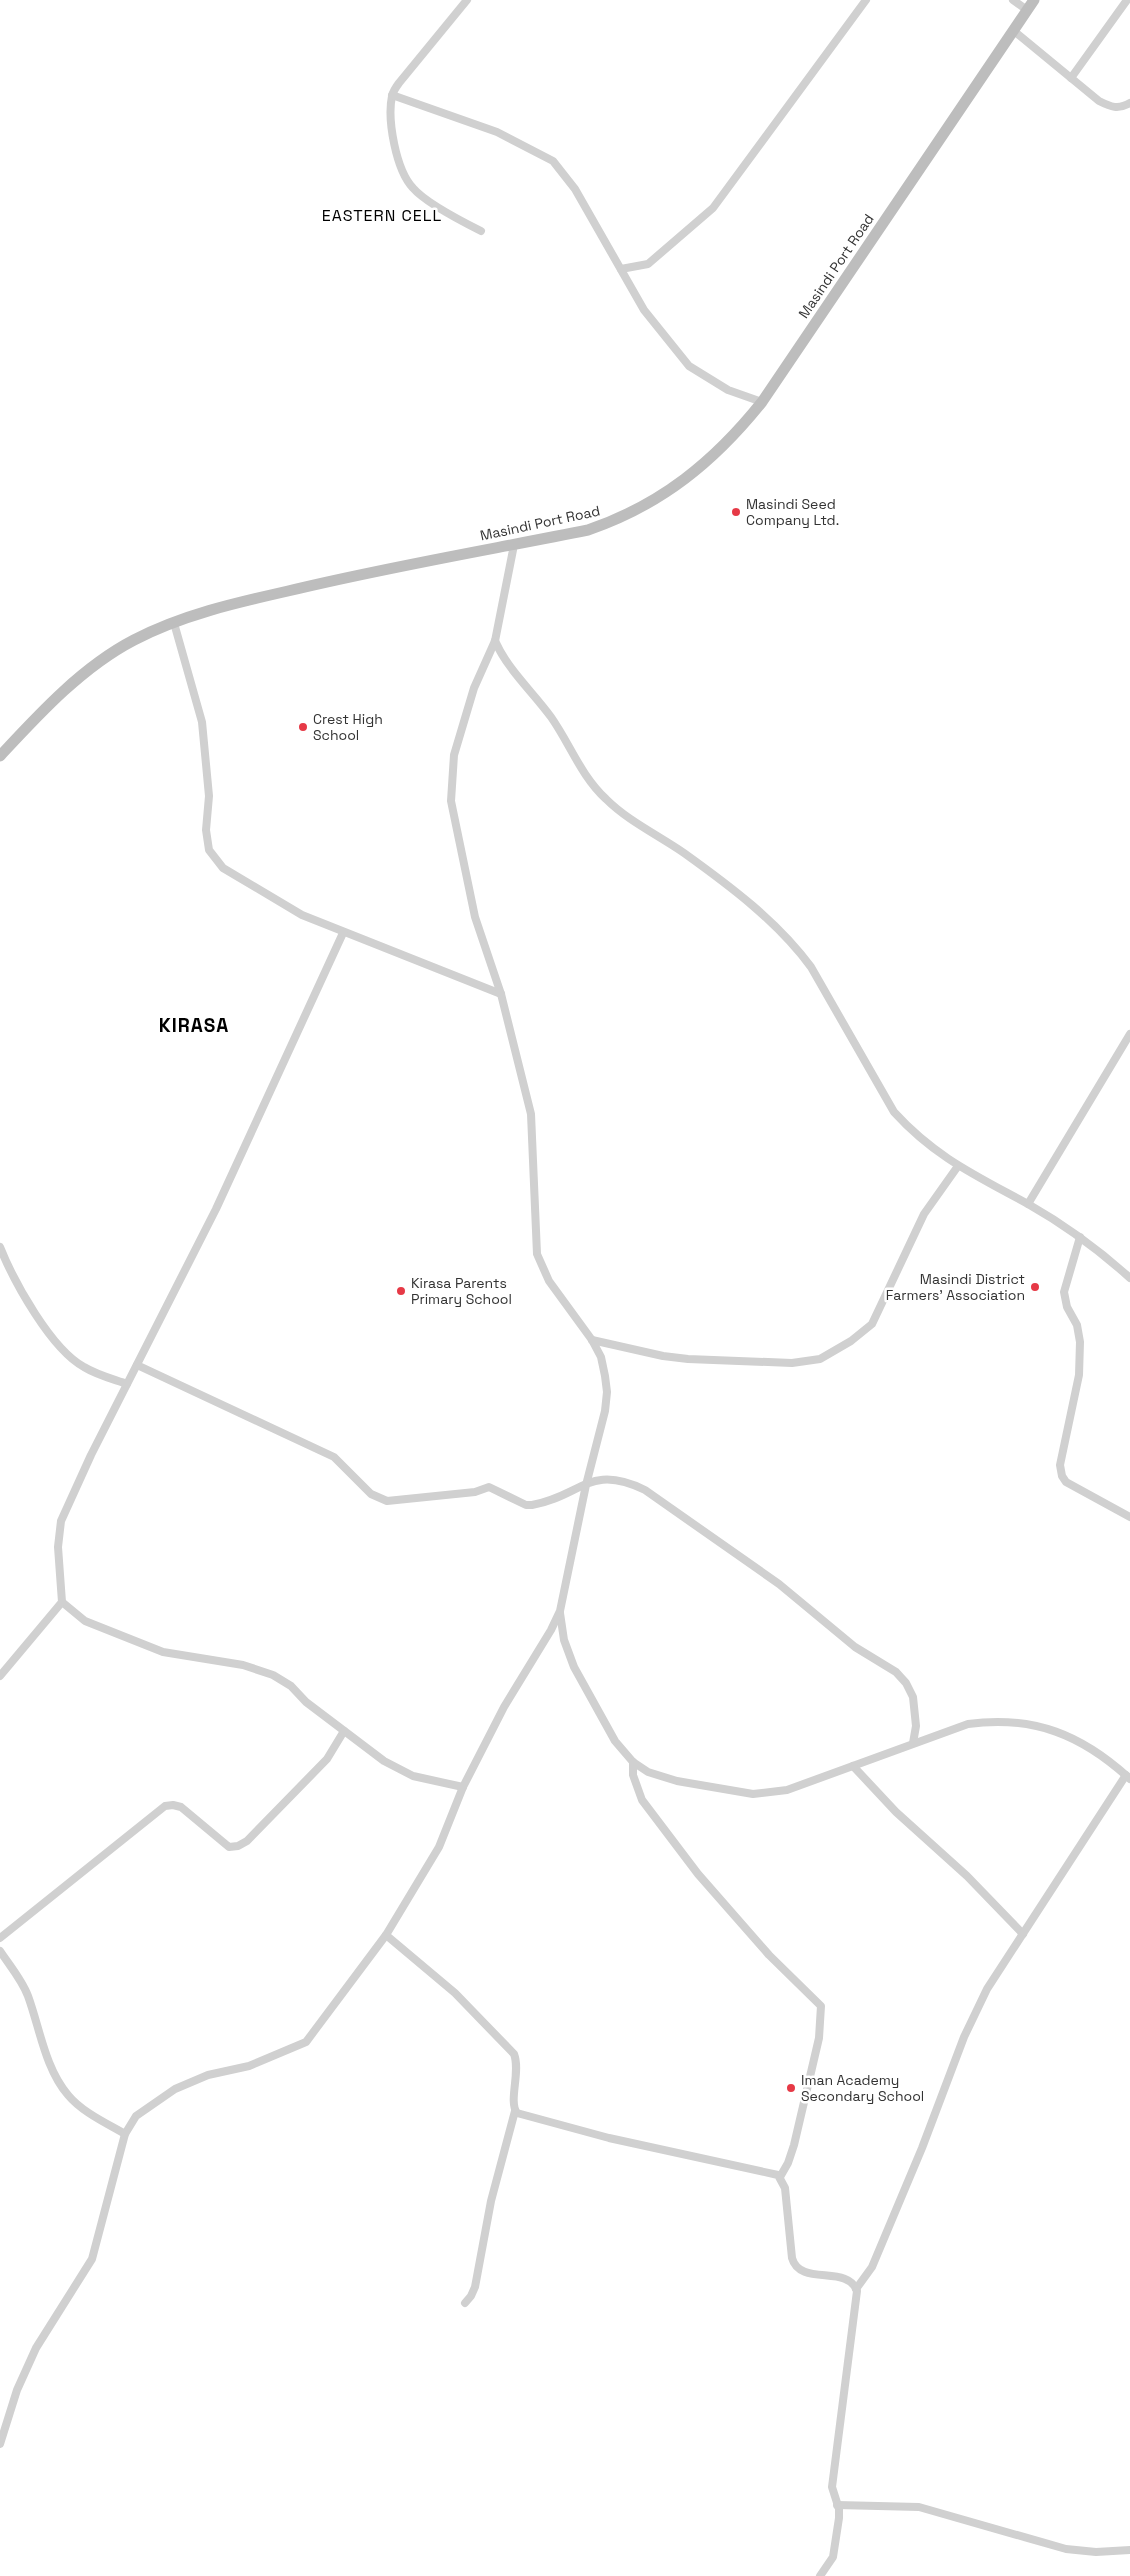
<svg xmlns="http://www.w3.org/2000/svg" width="1130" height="2576" viewBox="0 0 1130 2576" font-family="'Space Grotesk',sans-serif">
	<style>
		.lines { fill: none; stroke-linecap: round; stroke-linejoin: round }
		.street { stroke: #d0d0d0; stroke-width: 8 }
		.secondary { stroke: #bdbdbd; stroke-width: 11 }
		.poi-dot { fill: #e63946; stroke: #fff; stroke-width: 2 }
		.labels { text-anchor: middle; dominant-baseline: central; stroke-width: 5; stroke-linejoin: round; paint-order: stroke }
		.street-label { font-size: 14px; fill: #333; stroke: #fff }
		.poi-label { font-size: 14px; fill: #333; stroke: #fff; text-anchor: start }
		.quarter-label { font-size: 16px; letter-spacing: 1px; fill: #000; stroke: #fff }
		.district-label { font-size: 19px; font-weight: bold; letter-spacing: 1px; fill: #000; stroke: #fff }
	</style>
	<rect width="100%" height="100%" fill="#fff"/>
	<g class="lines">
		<g class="street">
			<path d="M467,0L399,83C396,87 393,92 392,96C387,120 396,170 413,188C425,202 463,222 481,231"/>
			<polyline points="1013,0 1027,10"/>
			<path d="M1014,31L1099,101C1111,107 1118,110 1130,103"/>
			<polyline points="1071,78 1127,0"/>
			<polyline points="392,95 497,132 553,161 575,189 644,310 689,366 728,390 762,402"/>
			<polyline points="621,269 648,264 713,208 866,0"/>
			<polyline points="174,623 202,722 209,796 206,830 209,850 223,868 302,915 501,994"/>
			<path d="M495,641C508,670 532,691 551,717C570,744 581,776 606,799C628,821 658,835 684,853C730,886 777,921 811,967L894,1112C935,1157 975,1175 1028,1204C1065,1225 1099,1250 1130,1278"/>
			<polyline points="343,933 216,1209 91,1455 61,1521 58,1547 62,1602 85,1621 163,1652 243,1665 273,1675 291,1686 306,1702 384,1761 413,1776 463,1787"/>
			<polyline points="1028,1204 1130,1034"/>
			<polyline points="1080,1237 1064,1292 1067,1307 1077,1325 1080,1342 1079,1375 1060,1465 1062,1476 1066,1482 1130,1517"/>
			<path d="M0,1247C14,1282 51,1349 84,1367C97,1375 113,1379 127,1384"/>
			<polyline points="592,1340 663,1356 688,1359 792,1363 820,1359 851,1341 872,1324 924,1214 958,1166"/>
			<path d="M137,1365L334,1457L371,1494L387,1501L475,1492L489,1487L526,1505H532C582,1496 589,1463 645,1490L779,1584L855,1647L896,1672L906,1683L913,1697L916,1726L913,1743"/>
			<path d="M560,1613L564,1640L574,1667L615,1741L633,1762L648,1772L677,1781L753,1794L787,1790L968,1724C1034,1715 1082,1735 1130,1779"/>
			<polyline points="0,1676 62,1602"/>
			<polyline points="633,1762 633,1775 642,1800 698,1874 769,1955 821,2006 819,2038 794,2145 788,2163 780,2177"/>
			<polyline points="853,1766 896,1812 967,1876 1023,1934"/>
			<path d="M386,1935L455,1993L514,2054C521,2072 508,2101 517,2113L609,2138L778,2175L785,2188L792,2258C800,2287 848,2264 857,2291L832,2487L839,2509V2518L833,2557L820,2576"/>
			<polyline points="0,1938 165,1806 173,1805 181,1807 229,1847 238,1846 247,1841 327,1759 344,1731"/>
			<path d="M0,1951C10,1966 22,1980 28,1996C40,2029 45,2068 68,2095C82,2112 106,2123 125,2134"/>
			<polyline points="856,2289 872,2267 922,2148 964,2037 987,1989 1126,1775"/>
			<polyline points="465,2303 471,2296 475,2287 491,2201 515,2111"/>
			<polyline points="0,2444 17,2390 36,2348 92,2259 125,2134 136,2116 175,2089 208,2075 249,2066 306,2042 386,1935 439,1847 463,1787 504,1707 551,1630 560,1611 586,1485 605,1411 607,1392 605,1376 601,1357 592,1340 549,1281 537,1254 531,1114 501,994 475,917 451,801 454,755 474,688 495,641 514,545"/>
			<polyline points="837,2505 919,2507 1066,2549 1096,2552 1130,2550"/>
		</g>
		<path class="secondary" d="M0,756C39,714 82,667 134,640C182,615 235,603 288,591C387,567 488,550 588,530C661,505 714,462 762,402L1034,0"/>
	</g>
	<g class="poi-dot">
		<circle cx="736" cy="512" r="5"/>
		<circle cx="303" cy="727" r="5"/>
		<circle cx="1035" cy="1287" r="5"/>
		<circle cx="401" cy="1291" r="5"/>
		<circle cx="791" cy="2088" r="5"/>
	</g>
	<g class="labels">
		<g class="street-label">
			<text transform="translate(836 266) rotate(-56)">Masindi Port Road</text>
			<text transform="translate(540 523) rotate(-12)">Masindi Port Road</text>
		</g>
		<g class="poi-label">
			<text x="746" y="504">Masindi Seed<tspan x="746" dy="16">Company Ltd.</tspan></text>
			<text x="313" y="719">Crest High<tspan x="313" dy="16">School</tspan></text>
			<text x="1025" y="1279" text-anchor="end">Masindi District<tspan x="1025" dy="16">Farmers' Association</tspan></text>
			<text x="411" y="1283">Kirasa Parents<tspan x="411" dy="16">Primary School</tspan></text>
			<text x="801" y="2080">Iman Academy<tspan x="801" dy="16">Secondary School</tspan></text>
		</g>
		<g class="quarter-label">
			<text x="382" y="215">EASTERN CELL</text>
		</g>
		<g class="district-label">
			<text x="194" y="1025">KIRASA</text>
		</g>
	</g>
</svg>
